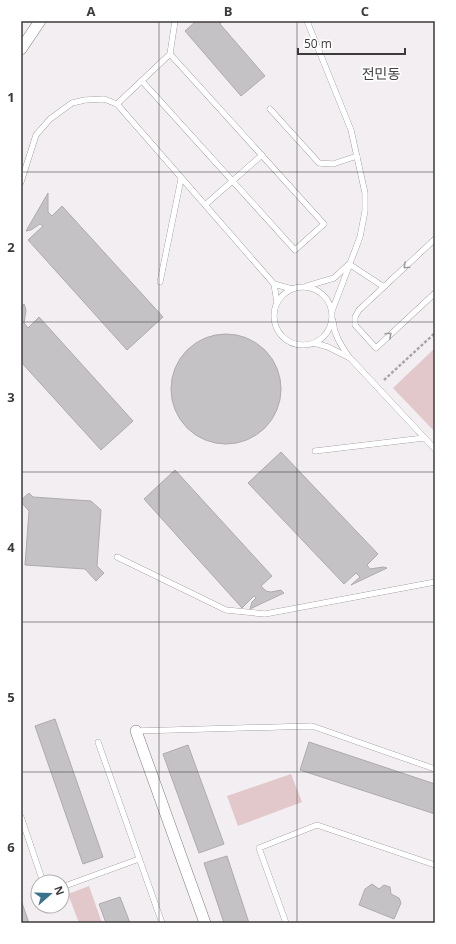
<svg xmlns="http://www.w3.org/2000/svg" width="456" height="944" viewBox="0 0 456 944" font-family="'Open Sans','Noto Sans KR',sans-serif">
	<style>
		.green { fill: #e2c8ca }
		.building { fill: #c5c2c6; stroke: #aeabaf }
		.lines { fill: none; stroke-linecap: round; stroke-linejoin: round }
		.service-casing { stroke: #7f7c7f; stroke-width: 6 }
		.minor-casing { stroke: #7f7c7f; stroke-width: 12 }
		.path { stroke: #a9a5a8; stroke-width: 2.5; stroke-dasharray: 3 2; stroke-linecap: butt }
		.service { stroke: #fff; stroke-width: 5.5 }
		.minor { stroke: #fff; stroke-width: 11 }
		.oneway { stroke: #9e9c9d }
		.grid { fill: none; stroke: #3c3a3b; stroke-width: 1; stroke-opacity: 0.55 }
		.labels { text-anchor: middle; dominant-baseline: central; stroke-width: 3.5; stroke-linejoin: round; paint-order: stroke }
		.quarter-label { font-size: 14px; fill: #454245; stroke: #fff }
		.neatline { fill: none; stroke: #3c3a3b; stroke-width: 1.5 }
		.grid-label { font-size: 13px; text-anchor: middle; font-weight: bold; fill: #3c3a3b }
	</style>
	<rect width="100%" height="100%" fill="#f2eef1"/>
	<g class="green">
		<polygon points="435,348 435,432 393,388"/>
		<polygon points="291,774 302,802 238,826 227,796"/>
		<polygon points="89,886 102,923 79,923 68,894"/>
	</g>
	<g class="building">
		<polygon points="196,21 223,21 220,24 265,76 241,96 185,31"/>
		<polygon points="48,193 48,212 52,216 62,206 163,317 127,350 28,240 43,226 40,224 31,230 26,231"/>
		<polygon points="24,304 26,310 24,323 28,328 39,317 133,421 101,450 21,362 21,309"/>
		<circle cx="226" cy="389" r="55"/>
		<polygon points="281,452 378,554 367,565 370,569 383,567 387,568 351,585 360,577 356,573 344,584 248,483"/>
		<polygon points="175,470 272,576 261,586 266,591 271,592 281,590 284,593 250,609 252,602 256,598 254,596 242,608 144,499"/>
		<polygon points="29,493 33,497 91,501 101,510 97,566 104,573 96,581 85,569 25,565 29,511 21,502 21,500"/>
		<polygon points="55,719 103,857 83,864 35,726"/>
		<polygon points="309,742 435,784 435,814 300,770"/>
		<polygon points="188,745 224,844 199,853 163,754"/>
		<polygon points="227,856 249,923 224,923 204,863"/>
		<polygon points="372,884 379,889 384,885 390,887 391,894 399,898 401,903 394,919 359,905 365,889"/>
		<polygon points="120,897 130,923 106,923 99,904"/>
		<polygon points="21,900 29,923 21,923"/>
	</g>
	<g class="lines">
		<g class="service-casing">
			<g id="service">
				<polyline points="307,21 351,130 365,193 365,211 360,237 332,311"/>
				<polyline points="142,81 295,250 324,224 170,54"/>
				<polyline points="117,104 170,54 175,21"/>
				<polyline points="270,109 319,163 333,164 357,156"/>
				<polyline points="21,182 36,135 50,119 72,103 85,100 104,99 117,104 274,284 277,303"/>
				<polyline points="205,205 262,155"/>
				<polyline points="435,239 359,310 355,317 355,325 376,348 435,293"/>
				<polyline points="160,282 181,179"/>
				<polyline points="274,284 292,289"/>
				<polyline points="307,286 334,278 349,264 384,287"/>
				<circle cx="303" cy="316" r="29"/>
				<path d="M333,321C334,335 341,345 349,357"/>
				<polyline points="314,343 328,347 350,358 435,449"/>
				<polyline points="315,451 424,438"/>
				<polyline points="117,557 226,610 265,614 435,582"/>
				<polyline points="136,731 312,726 435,769"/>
				<polyline points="98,742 162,923"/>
				<polyline points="21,817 43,882"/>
				<polyline points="62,887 139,859"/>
				<polyline points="286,923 259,848 317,825 435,865"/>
			</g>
		</g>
		<g class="minor-casing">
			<g id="minor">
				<polyline points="21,49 40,21"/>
				<polyline points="136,731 205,923"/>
			</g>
		</g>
		<polyline class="path" points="384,380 435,333"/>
		<use href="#service" class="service"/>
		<use href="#minor" class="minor"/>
	</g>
	<defs><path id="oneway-chevron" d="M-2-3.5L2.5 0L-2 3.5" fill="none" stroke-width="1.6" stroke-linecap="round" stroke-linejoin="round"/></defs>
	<g class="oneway">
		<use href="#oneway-chevron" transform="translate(406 266) rotate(137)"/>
		<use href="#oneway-chevron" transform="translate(389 335) rotate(-43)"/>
	</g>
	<path class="grid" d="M159,21V923M297,21V923M21,172H435M21,322H435M21,472H435M21,622H435M21,772H435"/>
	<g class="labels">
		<g class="quarter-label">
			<text x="381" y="73">전민동</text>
		</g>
	</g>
	<rect width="456" height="944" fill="none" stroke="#ffffff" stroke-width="44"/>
	<g transform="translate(50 894) rotate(70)"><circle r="19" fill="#ffffff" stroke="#b1b0b1"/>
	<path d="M0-3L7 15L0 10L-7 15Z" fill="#3a728c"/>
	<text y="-6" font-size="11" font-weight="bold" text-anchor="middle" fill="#3c3a3b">N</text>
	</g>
	<path d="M298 48v6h107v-6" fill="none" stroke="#3c3a3b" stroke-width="2"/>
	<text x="304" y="48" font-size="12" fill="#3c3a3b" stroke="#ffffff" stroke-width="3" paint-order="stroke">50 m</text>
	<rect x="22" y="22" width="412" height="900" class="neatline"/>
	<g class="grid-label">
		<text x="91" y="16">A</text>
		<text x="228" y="16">B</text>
		<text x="365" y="16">C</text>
		<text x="11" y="102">1</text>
		<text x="11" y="252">2</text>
		<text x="11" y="402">3</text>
		<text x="11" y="552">4</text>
		<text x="11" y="702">5</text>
		<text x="11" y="852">6</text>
	</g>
</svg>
